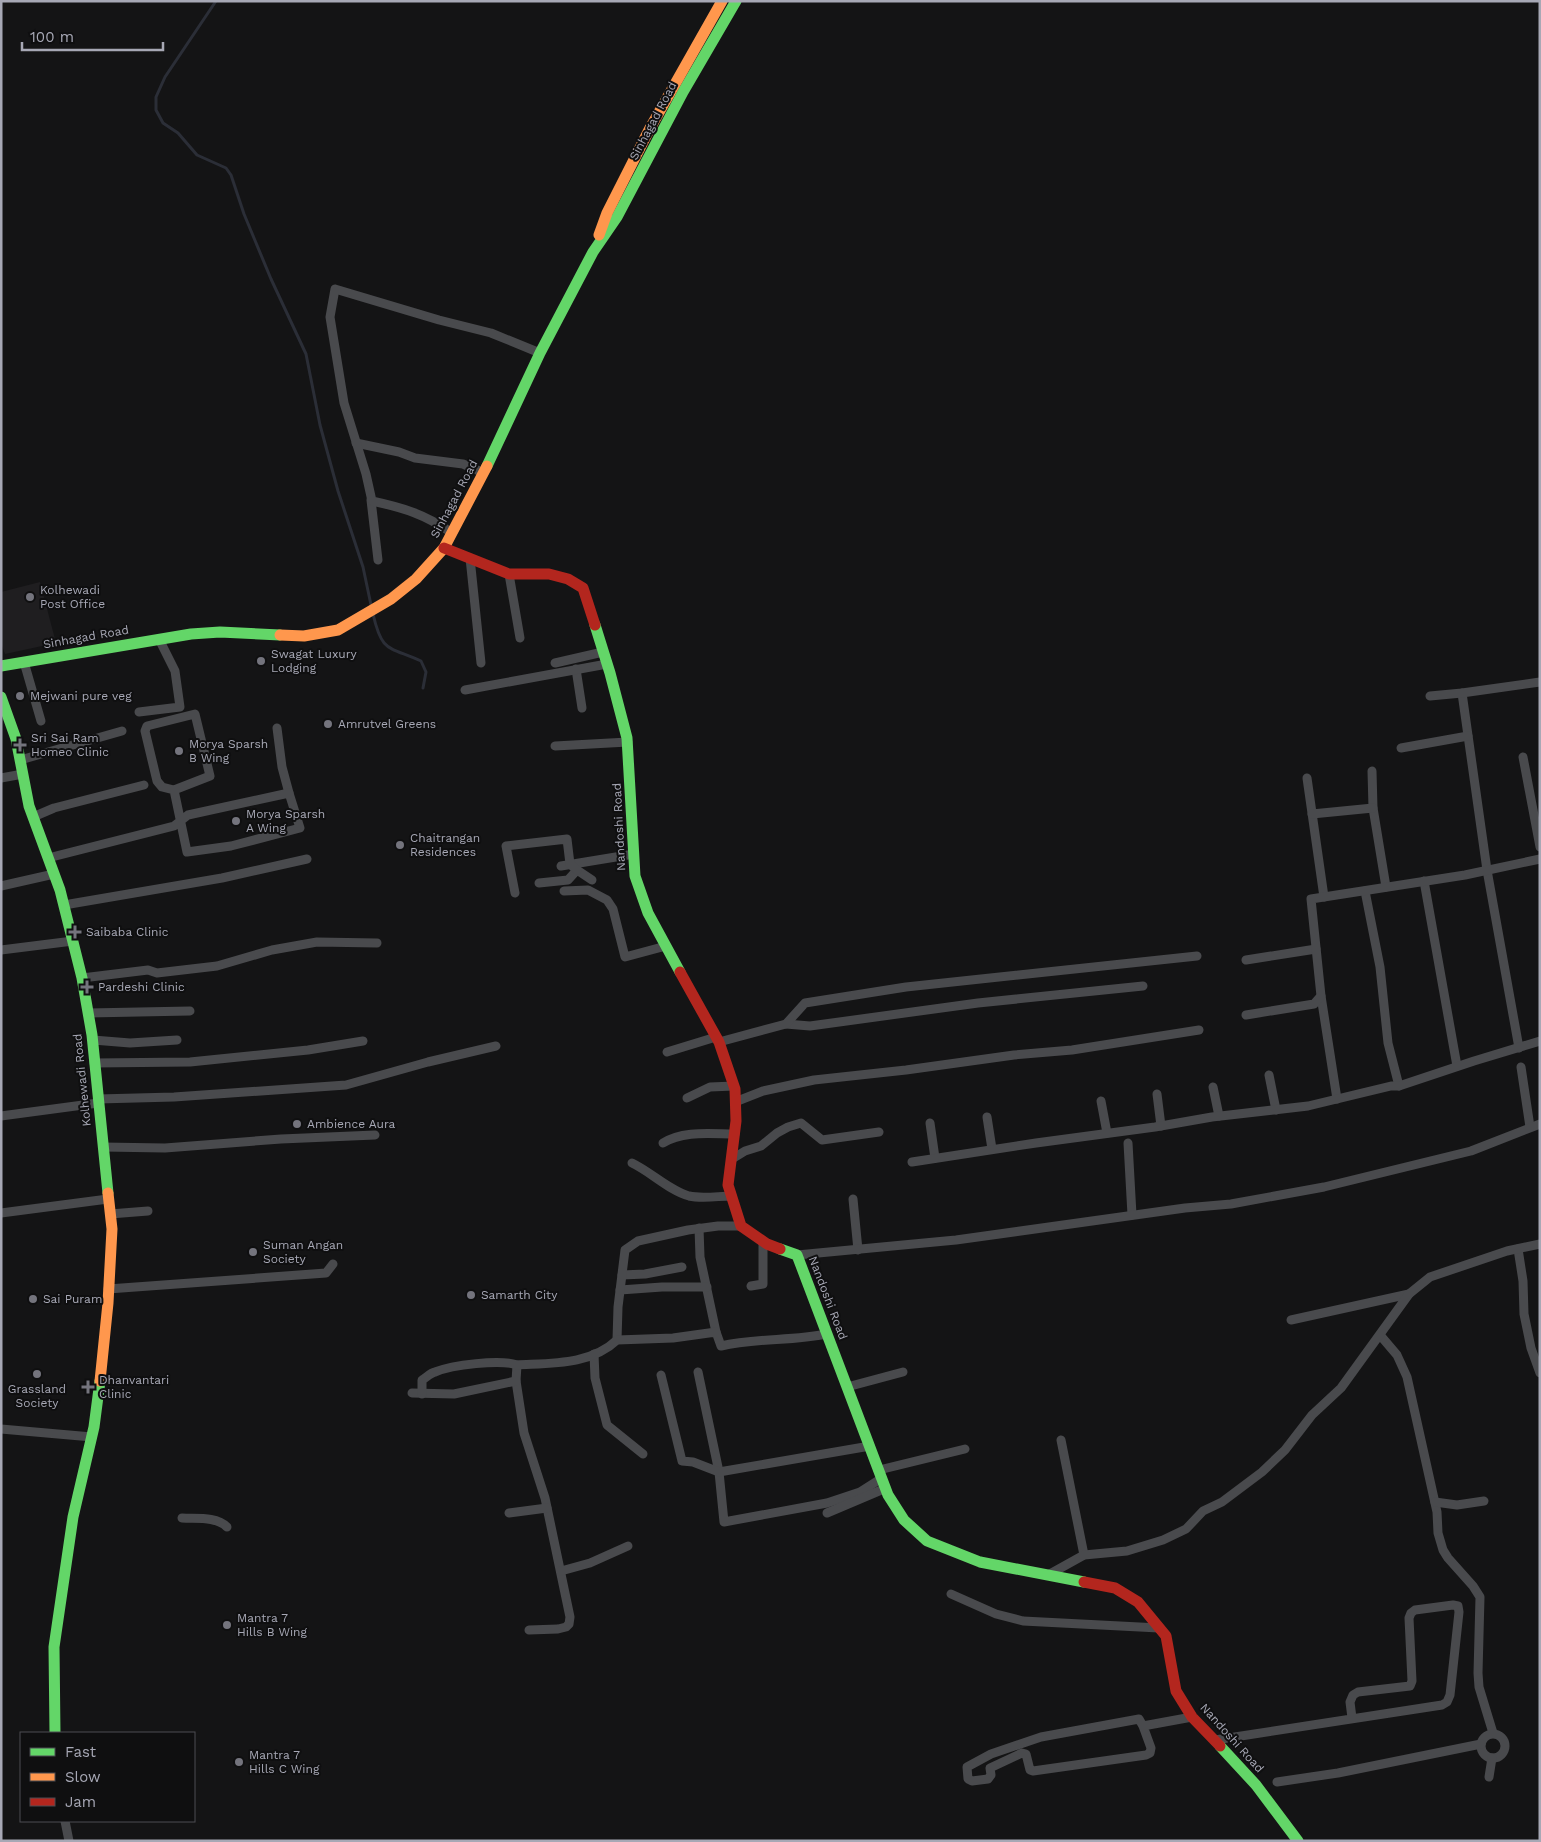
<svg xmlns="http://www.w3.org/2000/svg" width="1541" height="1842" viewBox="0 0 1541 1842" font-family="'Work Sans',sans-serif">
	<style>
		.built { fill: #1f1e20 }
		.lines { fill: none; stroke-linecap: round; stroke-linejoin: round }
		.stream { stroke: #2b2e37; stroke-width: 3 }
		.street { stroke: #494a4d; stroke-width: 9 }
		.fast { stroke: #63d668; stroke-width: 11 }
		.slow { stroke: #ff974d; stroke-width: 11 }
		.jam { stroke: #b3261e; stroke-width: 11 }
		.poi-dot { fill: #74747d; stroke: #0f0f10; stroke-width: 2 }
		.labels { text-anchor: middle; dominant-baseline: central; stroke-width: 4; stroke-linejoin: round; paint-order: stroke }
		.street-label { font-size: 12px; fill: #a7a8b5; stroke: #0f0f10 }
		.poi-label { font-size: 12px; fill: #a7a8b5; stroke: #0f0f10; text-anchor: start }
	</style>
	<rect width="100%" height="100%" fill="#141415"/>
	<polygon class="built" points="40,582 56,643 5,654 1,643 1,592"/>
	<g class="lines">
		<g class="stream">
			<polyline points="216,1 165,77 156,97 156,110 163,123 178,133 197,155 226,168 231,175 244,214 271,279 306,354 320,425 338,491 363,567 371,605"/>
			<path d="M373,614C382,653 388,646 421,661L426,672L423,688"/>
		</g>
		<g class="street">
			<polyline points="356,443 399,452 415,458 463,464 484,473"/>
			<polyline points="371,500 378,560"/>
			<path d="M452,533C424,514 404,508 372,501L366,474L344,403L330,317L335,289L439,320L491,333L540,353"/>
			<polyline points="470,558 481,663"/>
			<polyline points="509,574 520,638"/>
			<polyline points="24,662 41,721"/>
			<polyline points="555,663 603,652"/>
			<polyline points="576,669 582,708"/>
			<polyline points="465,690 607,664"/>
			<polyline points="1462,693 1487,870 1519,1048"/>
			<polyline points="1430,696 1462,693 1540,682"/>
			<polyline points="139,712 180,707 175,671 159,639"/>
			<polyline points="277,728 282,767 289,793"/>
			<polyline points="555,746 628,742"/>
			<polyline points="1401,748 1468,736"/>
			<polyline points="1523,757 1540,847"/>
			<polyline points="20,760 122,731"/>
			<polyline points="1372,771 1373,808 1386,887"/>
			<polyline points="1,778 23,774"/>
			<polyline points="1307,778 1324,897"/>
			<polyline points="1312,814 1373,808"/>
			<polyline points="33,817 54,808 144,785"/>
			<polyline points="48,858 174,826 188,815 289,793 300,828 231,846 187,852 174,790 162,787 157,781 145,731 147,726 195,714 210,776 174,790"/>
			<polyline points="561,866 634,854"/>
			<polyline points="1424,881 1457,1066"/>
			<polyline points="539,883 568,880 577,870 592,880"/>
			<polyline points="1,886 54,874"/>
			<polyline points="564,891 588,890 607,900 613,909 625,957 666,946"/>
			<polyline points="1365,891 1380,967 1388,1043 1399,1086"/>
			<polyline points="515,893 506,846 567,839 570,864 577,870"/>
			<polyline points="64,905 222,878 307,859"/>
			<polyline points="1,950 73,941"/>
			<polyline points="1246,960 1316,949"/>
			<polyline points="82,978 148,970 157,973 217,966 272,950 317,942 377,943"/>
			<polyline points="1321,996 1337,1099"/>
			<polyline points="88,1013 190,1011"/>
			<polyline points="1246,1015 1314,1004 1321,996 1311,899 1465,875 1540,859"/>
			<polyline points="786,1024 810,1026 978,1003 1143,986"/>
			<polyline points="93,1040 130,1043 177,1040"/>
			<polyline points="719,1042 786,1024 805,1003 906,987 1197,956"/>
			<polyline points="667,1052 716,1037"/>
			<polyline points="94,1063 190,1062 308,1050 363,1041"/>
			<polyline points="1521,1067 1530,1127"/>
			<polyline points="1269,1075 1276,1110"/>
			<polyline points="1213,1087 1219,1116"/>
			<polyline points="1157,1094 1161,1126"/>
			<polyline points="687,1098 710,1087 734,1086"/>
			<polyline points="98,1099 174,1097 346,1085 428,1062 496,1046"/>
			<polyline points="1101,1101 1107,1133"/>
			<polyline points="735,1102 763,1091 814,1080 906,1070 1014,1055 1072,1050 1199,1030"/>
			<polyline points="1,1116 98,1103"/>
			<polyline points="987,1117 992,1149"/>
			<polyline points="930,1123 935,1158"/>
			<path d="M663,1143C683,1130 712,1134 735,1134"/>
			<polyline points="1128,1143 1132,1215"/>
			<polyline points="103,1147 165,1148 281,1139 375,1135"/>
			<polyline points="732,1159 745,1151 761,1146 777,1133 788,1127 801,1123 822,1140 879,1132"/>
			<polyline points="912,1162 1036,1143 1155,1127 1212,1117 1308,1106 1391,1086 1399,1086 1474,1061 1540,1041"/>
			<path d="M632,1163C651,1172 670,1191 689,1196C702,1199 719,1196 732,1196"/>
			<polyline points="853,1199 858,1250"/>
			<polyline points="1,1213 108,1199"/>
			<polyline points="110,1214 148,1211"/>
			<polyline points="699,1228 700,1257 716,1332"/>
			<polyline points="1518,1249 1523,1281 1524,1314 1531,1348 1540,1373"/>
			<polyline points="797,1255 956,1240 1185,1208 1231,1204 1324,1187 1471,1151 1540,1124"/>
			<polyline points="622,1275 645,1274 682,1267"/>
			<polyline points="751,1286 763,1284 763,1241"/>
			<polyline points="108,1289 326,1273 333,1264"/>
			<polyline points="620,1290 662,1287 707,1287"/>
			<polyline points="1291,1320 1409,1294"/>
			<polyline points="1380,1335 1397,1355 1407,1377 1437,1512 1438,1533 1443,1550 1448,1558 1473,1586 1480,1597 1478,1673 1479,1687 1493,1733"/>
			<polyline points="617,1340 618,1307 625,1250 638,1241 688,1230 718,1226 741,1226"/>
			<polyline points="594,1354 595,1378 607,1425 643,1454"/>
			<polyline points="698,1372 719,1472 724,1522 827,1503 860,1492 882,1478"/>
			<polyline points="661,1375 682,1461 693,1462 719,1472 870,1446"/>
			<polyline points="516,1381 524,1433 545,1498 570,1617 569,1624 566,1627 558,1629 529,1630"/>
			<polyline points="847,1387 903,1372"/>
			<polyline points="412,1393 454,1394 516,1381 517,1365"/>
			<path d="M422,1394V1380C426,1378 430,1373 435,1372C452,1365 500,1359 517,1365C551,1363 591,1365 617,1340L673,1338L716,1332L721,1346C756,1338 792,1341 827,1334"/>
			<polyline points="1,1429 92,1437"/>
			<polyline points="1061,1440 1084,1555"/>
			<polyline points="879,1470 965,1449"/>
			<polyline points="1435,1502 1457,1505 1484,1501"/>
			<polyline points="509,1513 547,1508"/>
			<polyline points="827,1513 886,1488"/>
			<path d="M182,1518C196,1519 216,1516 227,1527"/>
			<polyline points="561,1571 590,1563 628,1546"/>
			<polyline points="1048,1575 1084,1555 1127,1551 1163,1540 1186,1529 1203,1511 1222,1502 1262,1472 1285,1450 1312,1415 1341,1388 1409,1294 1430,1277 1507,1251 1540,1244"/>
			<polyline points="951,1594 996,1614 1023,1621 1159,1628"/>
			<polyline points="1143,1726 1151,1748 1150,1753 1146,1755 1033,1771 1030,1770 1026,1754 1022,1753 990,1768 991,1775 988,1779 972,1781 968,1779 967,1767 991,1754 1041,1737 1139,1719 1143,1726 1192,1717"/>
			<circle cx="1493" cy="1746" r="12"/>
			<polyline points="1215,1740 1442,1705 1447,1702 1450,1695 1459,1612 1458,1606 1453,1605 1415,1610 1411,1613 1409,1618 1412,1681 1410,1686 1358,1692 1353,1695 1350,1702 1352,1718"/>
			<polyline points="1489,1777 1492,1758"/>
			<polyline points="1277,1782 1338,1773 1481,1744"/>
			<polyline points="65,1821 69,1841"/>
		</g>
		<g class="fast">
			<polyline points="487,466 540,353 593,252 617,217 683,92 736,1"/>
			<polyline points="595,625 610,673 627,738 635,876 648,913 680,972"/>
			<polyline points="1,666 191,634 220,632 280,635"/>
			<polyline points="1,697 16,739 29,806 60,890 82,978 92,1035 108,1193"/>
			<polyline points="780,1249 797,1255 888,1495 904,1520 927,1541 980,1562 1084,1582"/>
			<polyline points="55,1733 54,1647 73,1517 94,1427 100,1381"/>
			<polyline points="1220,1746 1256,1785 1298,1841"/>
		</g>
		<g class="slow">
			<polyline points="599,235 607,213 649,130 722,1"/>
			<polyline points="280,635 304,636 338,630 391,599 416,579 444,548 487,466"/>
			<polyline points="100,1381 108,1303 112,1229 108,1193"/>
		</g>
		<g class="jam">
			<polyline points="444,548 509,574 549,574 568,579 583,588 595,625"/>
			<polyline points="680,972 719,1042 735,1089 736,1121 728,1185 741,1226 767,1244 780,1249"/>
			<polyline points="1084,1582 1115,1588 1138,1602 1166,1636 1176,1691 1192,1717 1220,1746"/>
		</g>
	</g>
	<g class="poi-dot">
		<circle cx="30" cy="597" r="5"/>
		<circle cx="261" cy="661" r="5"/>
		<circle cx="20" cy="696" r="5"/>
		<circle cx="328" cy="724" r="5"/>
		<path d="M17.5 737.5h5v5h5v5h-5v5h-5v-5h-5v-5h5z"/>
		<circle cx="179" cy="751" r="5"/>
		<circle cx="236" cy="821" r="5"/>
		<circle cx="400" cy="845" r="5"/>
		<path d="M72.5 924.5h5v5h5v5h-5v5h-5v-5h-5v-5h5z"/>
		<path d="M84.5 979.5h5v5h5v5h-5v5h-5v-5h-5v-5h5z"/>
		<circle cx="297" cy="1124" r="5"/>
		<circle cx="253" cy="1252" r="5"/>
		<circle cx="471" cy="1295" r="5"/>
		<circle cx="33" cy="1299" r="5"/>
		<circle cx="37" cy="1374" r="5"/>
		<path d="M85.5 1379.5h5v5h5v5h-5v5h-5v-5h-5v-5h5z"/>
		<circle cx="227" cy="1625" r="5"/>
		<circle cx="239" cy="1762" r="5"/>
	</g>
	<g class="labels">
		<g class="street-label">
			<text transform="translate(653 121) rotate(-62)">Sinhagad Road</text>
			<text transform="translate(454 499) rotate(-62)">Sinhagad Road</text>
			<text transform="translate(86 637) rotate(-10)">Sinhagad Road</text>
			<text transform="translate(619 827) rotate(-93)">Nandoshi Road</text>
			<text transform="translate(82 1080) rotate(-96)">Kolhewadi Road</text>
			<text transform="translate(828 1298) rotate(69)">Nandoshi Road</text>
			<text transform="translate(1232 1738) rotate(48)">Nandoshi Road</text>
		</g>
		<g class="poi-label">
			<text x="40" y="590">Kolhewadi<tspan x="40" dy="14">Post Office</tspan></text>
			<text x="271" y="654">Swagat Luxury<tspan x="271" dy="14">Lodging</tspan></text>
			<text x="30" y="696">Mejwani pure veg</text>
			<text x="338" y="724">Amrutvel Greens</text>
			<text x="31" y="738">Sri Sai Ram<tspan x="31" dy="14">Homeo Clinic</tspan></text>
			<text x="189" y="744">Morya Sparsh<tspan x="189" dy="14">B Wing</tspan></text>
			<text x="246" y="814">Morya Sparsh<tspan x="246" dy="14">A Wing</tspan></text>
			<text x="410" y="838">Chaitrangan<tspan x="410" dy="14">Residences</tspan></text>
			<text x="86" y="932">Saibaba Clinic</text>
			<text x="98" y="987">Pardeshi Clinic</text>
			<text x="307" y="1124">Ambience Aura</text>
			<text x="263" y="1245">Suman Angan<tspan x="263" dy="14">Society</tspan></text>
			<text x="481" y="1295">Samarth City</text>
			<text x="43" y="1299">Sai Puram</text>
			<text x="99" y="1380">Dhanvantari<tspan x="99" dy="14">Clinic</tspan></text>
			<text x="37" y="1389" text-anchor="middle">Grassland<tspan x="37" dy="14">Society</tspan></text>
			<text x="237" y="1618">Mantra 7<tspan x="237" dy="14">Hills B Wing</tspan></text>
			<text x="249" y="1755">Mantra 7<tspan x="249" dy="14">Hills C Wing</tspan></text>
		</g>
	</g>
	<rect width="1541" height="1842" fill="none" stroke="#a7a8b5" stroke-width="5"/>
	<rect x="20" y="1732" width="175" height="90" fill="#0f0f10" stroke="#4c4c52"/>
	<rect x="30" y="1748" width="25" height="8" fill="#63d668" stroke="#4c4c52"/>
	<text x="65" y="1757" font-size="15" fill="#a7a8b5">Fast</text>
	<rect x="30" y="1773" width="25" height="8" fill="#ff974d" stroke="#4c4c52"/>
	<text x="65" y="1782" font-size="15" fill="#a7a8b5">Slow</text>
	<rect x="30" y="1798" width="25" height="8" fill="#b3261e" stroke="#4c4c52"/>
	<text x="65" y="1807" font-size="15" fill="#a7a8b5">Jam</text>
	<path d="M22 42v8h141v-8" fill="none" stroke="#a7a8b5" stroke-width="2.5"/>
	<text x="30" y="42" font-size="15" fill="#a7a8b5" stroke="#0f0f10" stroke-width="4" paint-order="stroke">100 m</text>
</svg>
